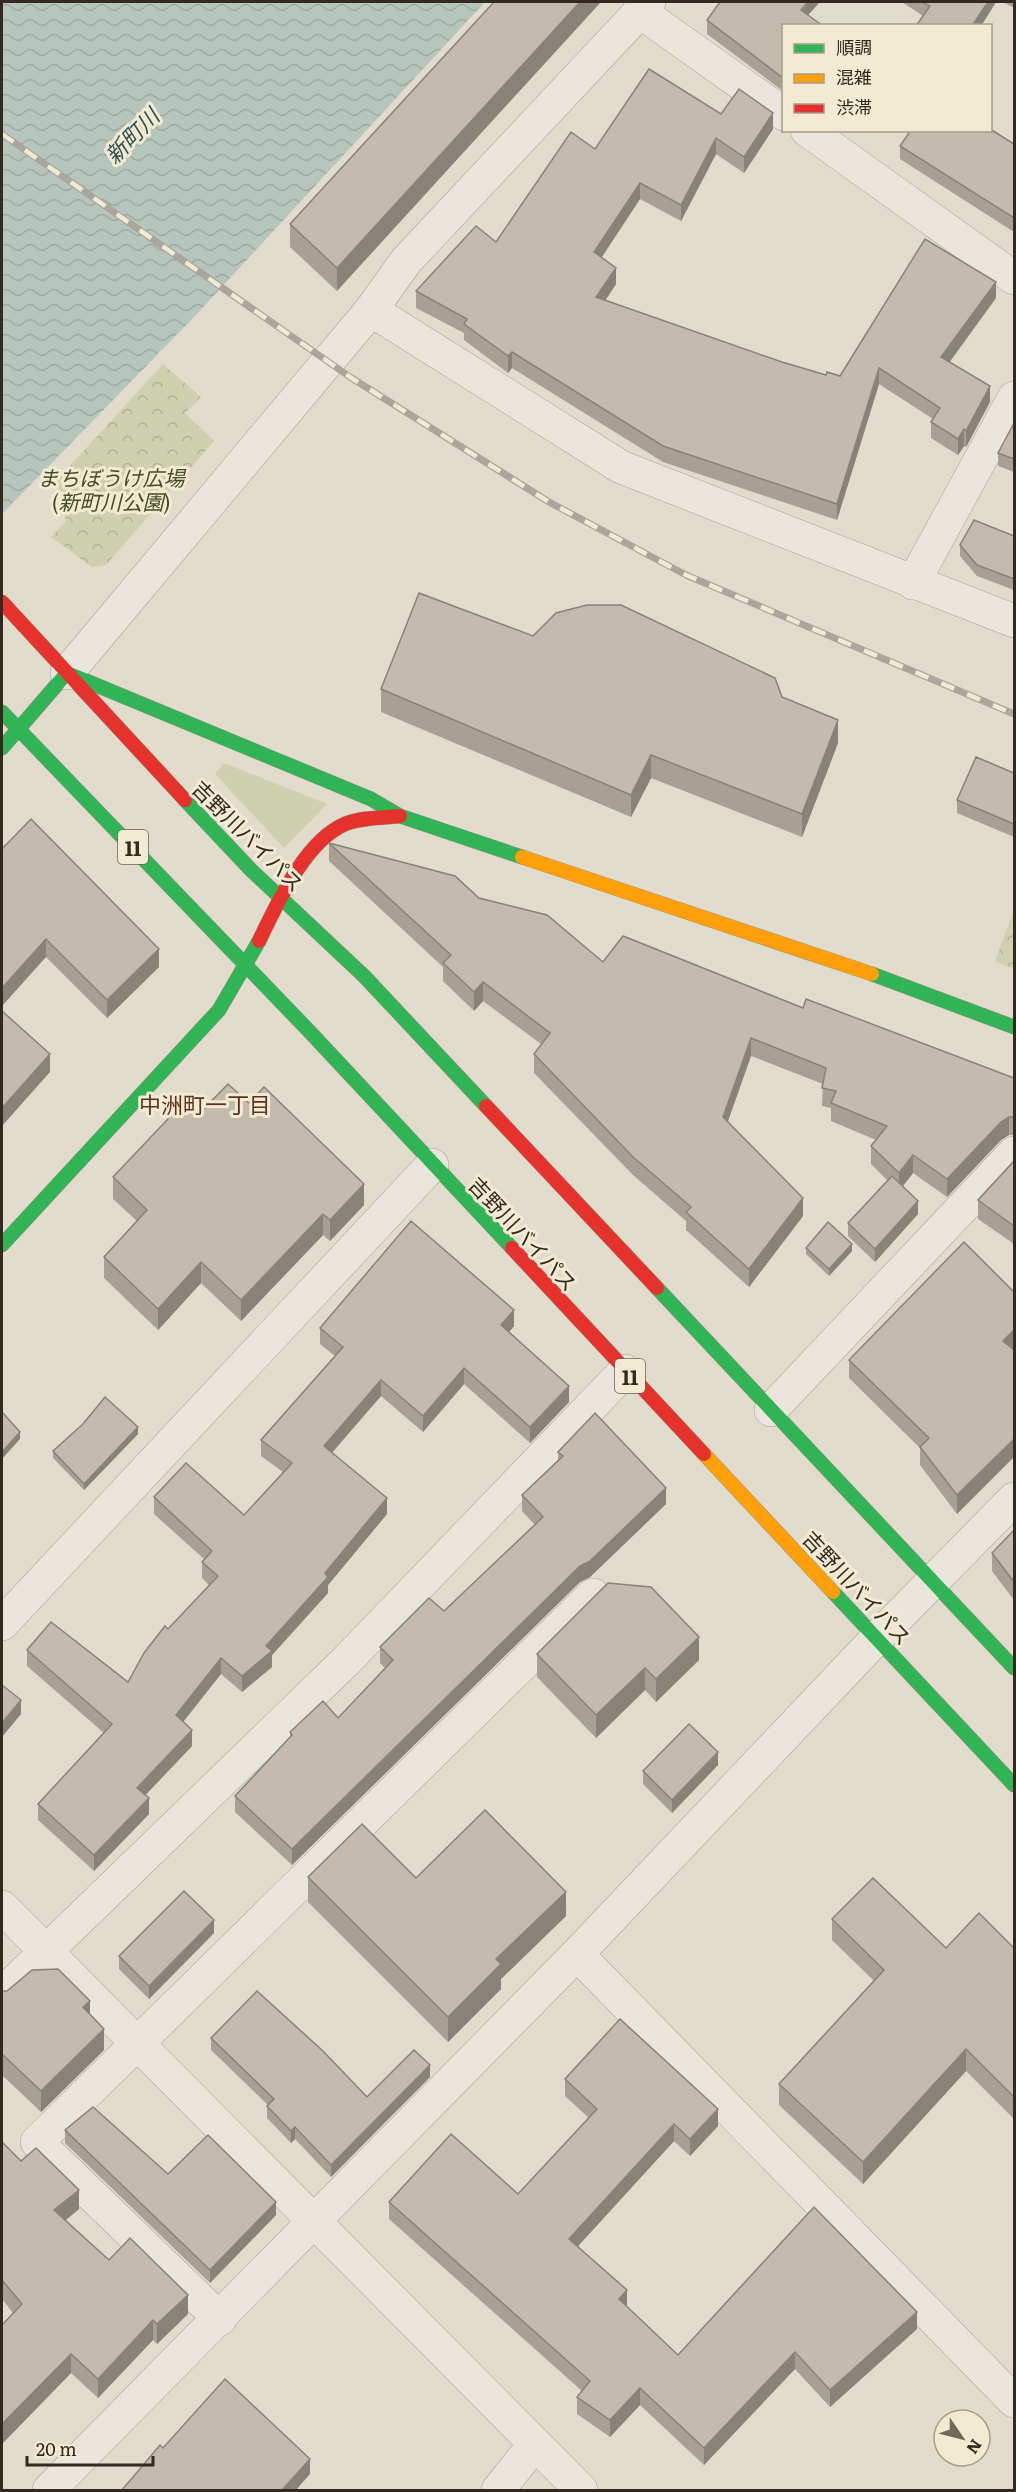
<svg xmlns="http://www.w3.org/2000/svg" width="1016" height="2492" viewBox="0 0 1016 2492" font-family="Literata,'Noto Sans JP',serif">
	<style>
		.forest { fill: url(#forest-crowns) }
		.garden { fill: #ced0af }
		.water { fill: url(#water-waves) }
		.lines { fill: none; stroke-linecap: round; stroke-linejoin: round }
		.street-casing { stroke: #a6a195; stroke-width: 34 }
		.fast-casing { stroke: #969084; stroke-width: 15 }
		.slow-casing { stroke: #969084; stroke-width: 15 }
		.jam-casing { stroke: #969084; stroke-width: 15 }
		.street { stroke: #eae6dd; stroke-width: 33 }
		.fast { stroke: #30b455; stroke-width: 14 }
		.slow { stroke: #ff9f0a; stroke-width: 14 }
		.jam { stroke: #e5322d; stroke-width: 14 }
		.rail-casing { stroke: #a9a69d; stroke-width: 7 }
		.rail { stroke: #f2ead2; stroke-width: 4.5; stroke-dasharray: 14; stroke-linecap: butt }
		.wall { fill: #a9a095 }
		.shaded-wall { fill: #898279 }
		.building { fill: #c4baad; stroke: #898279; stroke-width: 1.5 }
		.labels { text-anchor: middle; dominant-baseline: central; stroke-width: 6; stroke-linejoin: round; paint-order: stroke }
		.shield { fill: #f2ead2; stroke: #6d6354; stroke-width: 1.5 }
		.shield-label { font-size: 20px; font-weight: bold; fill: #34291e }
		.park-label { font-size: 21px; font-style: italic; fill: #434e26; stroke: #f2ead2 }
		.street-label { font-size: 21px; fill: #34291e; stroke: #f2ead2 }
		.water-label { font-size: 22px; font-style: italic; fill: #2e5252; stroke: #f2ead2 }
		.neighbourhood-label { font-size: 22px; fill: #5d3021; stroke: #f2ead2 }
	</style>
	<defs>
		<pattern id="forest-crowns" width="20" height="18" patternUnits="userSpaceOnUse" patternTransform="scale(1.5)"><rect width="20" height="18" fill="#ced0af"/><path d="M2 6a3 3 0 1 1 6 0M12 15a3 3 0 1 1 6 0" fill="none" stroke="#b2b396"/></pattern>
		<pattern id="water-waves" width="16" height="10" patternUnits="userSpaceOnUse" patternTransform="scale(1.5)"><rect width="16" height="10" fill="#b7c6bd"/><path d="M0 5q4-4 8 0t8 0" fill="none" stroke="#9eaaa2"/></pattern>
	</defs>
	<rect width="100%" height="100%" fill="#e1dccc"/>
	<g class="forest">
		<polygon points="163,364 201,397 185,413 214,441 106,565 92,567 51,537 66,521 57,480"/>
		<polygon points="1014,910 1014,969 995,961"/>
	</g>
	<polygon class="garden" points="224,763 327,804 284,848 215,774"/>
	<polygon class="water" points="2,2 485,2 195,316 2,514"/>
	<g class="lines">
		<g class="street-casing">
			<g id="street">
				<polyline points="639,11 784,114"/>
				<polyline points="807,130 1014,278"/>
				<polyline points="371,310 621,467 1014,621"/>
				<polyline points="913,583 1014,398"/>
				<polyline points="67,673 371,310 406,261 649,2"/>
				<polyline points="771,1410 1014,1153"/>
				<polyline points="2,1624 432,1165"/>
				<polyline points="2,1907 581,2490"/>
				<polyline points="577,1954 1014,2401"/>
				<polyline points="2,1994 346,1661 625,1371"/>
				<polyline points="220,2319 37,2142 593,1595"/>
				<polyline points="49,2490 577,1954 877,1638 1014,1499"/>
				<polyline points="498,2490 535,2444"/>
			</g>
		</g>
		<g class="fast-casing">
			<g id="fast">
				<polyline points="2,712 309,1031 512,1248"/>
				<polyline points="2,748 67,673 371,799 400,816 522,857"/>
				<polyline points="185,800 251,870 364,976 486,1106"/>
				<polyline points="872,974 1014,1027"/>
				<polyline points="2,1245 219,1010 259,941"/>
				<polyline points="657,1288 1014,1668"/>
				<polyline points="833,1592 1014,1785"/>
			</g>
		</g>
		<g class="slow-casing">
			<g id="slow">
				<polyline points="522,857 872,974"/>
				<polyline points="704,1454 833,1592"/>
			</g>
		</g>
		<g class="jam-casing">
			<g id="jam">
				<polyline points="2,602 185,800"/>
				<path d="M259,941C277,904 305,841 345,824C362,817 382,818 400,816"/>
				<polyline points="486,1106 657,1288"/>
				<polyline points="512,1248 704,1454"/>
			</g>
		</g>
		<use href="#street" class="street"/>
		<use href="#fast" class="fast"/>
		<use href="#slow" class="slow"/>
		<use href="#jam" class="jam"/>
		<g class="rail-casing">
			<polyline id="rail" points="2,134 350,377 549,502 686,575 1014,714"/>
		</g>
		<use href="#rail" class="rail"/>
	</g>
	<g class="wall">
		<polygon points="494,2 337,291 290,247 290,224"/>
		<polygon points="902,2 996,2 981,26 916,26 923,16"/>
		<polygon points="1003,2 1014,2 1014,8"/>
		<polygon points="707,20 783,26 783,91 707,34"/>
		<polygon points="721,114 773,129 744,173 716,154 681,221 640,199 601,258 616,284 605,301 782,362 826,375 840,376 996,298 950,362 990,402 966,447 964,446 958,455 931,438 931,422 933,419 879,384 837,520 663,462 512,368 508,373 464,340 464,333 416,308 416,291 496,242 595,149"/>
		<polygon points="1014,144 1014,232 900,159 900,146"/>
		<polygon points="1014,423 1014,472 998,466 998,453"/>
		<polygon points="1014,536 1014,590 977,576 960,556 960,545"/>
		<polygon points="533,636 838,743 802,837 651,778 631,817 381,712 381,689"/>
		<polygon points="1014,773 1014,837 957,813 957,800"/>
		<polygon points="329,843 479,898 603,962 803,1008 1014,1078 1014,1135 1009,1135 1001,1140 947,1197 913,1173 903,1186 918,1214 875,1262 848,1236 848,1223 887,1180 871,1164 871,1146 876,1140 831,1121 831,1108 822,1106 823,1084 751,1056 728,1121 803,1216 749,1287 686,1230 686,1221 633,1175 534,1073 534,1054 541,1044 483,1001 474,1011 443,981 443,967 329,861"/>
		<polygon points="2,849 159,967 107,1018 46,957"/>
		<polygon points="249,1103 364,1205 330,1241 323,1235 241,1321 201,1283 158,1330 104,1278 104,1257 137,1221 113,1199 113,1177 198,1115"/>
		<polygon points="1014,1161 1014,1244 978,1219 978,1200"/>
		<polygon points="806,1248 852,1251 829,1276 806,1254"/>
		<polygon points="1014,1292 1014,1348 1013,1349 957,1514 920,1465 920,1448 849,1378 849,1360"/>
		<polygon points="514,1326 509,1332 569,1402 530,1443 464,1384 423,1432 381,1396 332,1452 387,1514 328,1585 328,1593 272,1655 272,1667 242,1692 221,1674 183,1721 192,1746 145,1795 149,1814 94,1871 38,1820 38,1804 104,1733 27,1666 27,1650 128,1682 168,1629 209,1585 202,1578 202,1562 204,1559 154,1514 154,1497 244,1515 283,1472 261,1456 261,1440 335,1356 320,1344 320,1328"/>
		<polygon points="138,1434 84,1490 53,1458 53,1451"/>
		<polygon points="558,1452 666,1504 590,1577 580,1582 292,1865 235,1812 235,1796 290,1737 290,1732 338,1718 385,1668 380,1663 380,1647 444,1611 535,1525 522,1511 522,1495 558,1460"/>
		<polygon points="1014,1530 1014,1600 992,1571 992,1553"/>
		<polygon points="537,1654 699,1660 656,1702 645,1690 596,1738 537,1677"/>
		<polygon points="718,1765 672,1813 643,1784 643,1771"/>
		<polygon points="308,1877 416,1878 566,1916 501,1979 501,1989 448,2042 308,1902"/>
		<polygon points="832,1919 946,1948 1014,1948 1014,2119 966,2071 863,2184 779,2105 779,2084 874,1981 832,1940"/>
		<polygon points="214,1933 149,1999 119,1969 119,1956"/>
		<polygon points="2,1991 7,1991 90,2014 104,2050 41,2112 2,2075"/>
		<polygon points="211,2038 367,2097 430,2077 331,2177 295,2139 291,2143 267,2118 267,2106 268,2105 211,2050"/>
		<polygon points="565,2079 718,2126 690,2156 674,2141 578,2246 627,2307 678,2355 917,2329 830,2407 795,2369 704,2465 640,2405 610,2437 577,2414 577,2397 582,2391 389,2219 389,2202 518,2194 589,2118 565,2096"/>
		<polygon points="65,2130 168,2174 276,2215 210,2283 65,2143"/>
		<polygon points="2,2142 21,2161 79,2209 65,2220 109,2260 188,2314 157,2344 153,2340 98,2398 71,2373 2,2444 2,2325 13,2313 2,2299"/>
	</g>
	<g class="shaded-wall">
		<polygon points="580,2 601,2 337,291 337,268"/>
		<polygon points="808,2 820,2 801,23 801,10"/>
		<polygon points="988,2 996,2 981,26 972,26"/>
		<polygon points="773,113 773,129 744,173 744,157"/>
		<polygon points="716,138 716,154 681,221 681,205"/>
		<polygon points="640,183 640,199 594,269 594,252"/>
		<polygon points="616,268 616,284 596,314 596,297"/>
		<polygon points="996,282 996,298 941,373 941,357"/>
		<polygon points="512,352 512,368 508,373 508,356"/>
		<polygon points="879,368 879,384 837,520 837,504"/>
		<polygon points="990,386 990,402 966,447 966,431"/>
		<polygon points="964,429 964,446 958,455 958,439"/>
		<polygon points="838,720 838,743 802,837 802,814"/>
		<polygon points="651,755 651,778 631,817 631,795"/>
		<polygon points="46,939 46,957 2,1006 2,988"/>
		<polygon points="159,949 159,967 107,1018 107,1000"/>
		<polygon points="483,982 483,1001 474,1011 474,992"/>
		<polygon points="751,1038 751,1056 723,1135 723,1117"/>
		<polygon points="50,1054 50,1072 2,1126 2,1108"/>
		<polygon points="1009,1117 1009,1135 1001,1140 947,1197 947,1179 1001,1122"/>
		<polygon points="913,1155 913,1173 899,1191 899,1173"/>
		<polygon points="364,1184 364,1205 330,1241 330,1220"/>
		<polygon points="803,1198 803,1216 749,1287 749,1269"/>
		<polygon points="918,1201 918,1214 875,1262 875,1249"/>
		<polygon points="323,1214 323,1235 241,1321 241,1300"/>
		<polygon points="852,1244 852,1251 829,1276 829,1269"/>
		<polygon points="201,1262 201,1283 158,1330 158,1309"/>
		<polygon points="514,1310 514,1326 501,1341 501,1325"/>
		<polygon points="1014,1330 1014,1348 1003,1359 1003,1341"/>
		<polygon points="464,1368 464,1384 423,1432 423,1416"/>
		<polygon points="381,1380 381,1396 324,1462 324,1446"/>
		<polygon points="569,1386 569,1402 530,1443 530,1427"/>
		<polygon points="138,1427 138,1434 84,1490 84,1484"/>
		<polygon points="20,1432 20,1439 2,1459 2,1452"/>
		<polygon points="1014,1439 1014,1457 957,1514 957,1495"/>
		<polygon points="666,1488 666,1504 590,1577 580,1582 292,1865 292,1849 580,1566"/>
		<polygon points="387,1498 387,1514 328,1585 328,1593 272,1655 272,1667 242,1692 242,1676 325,1573"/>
		<polygon points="699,1637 699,1660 656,1702 656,1679"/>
		<polygon points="221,1658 221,1674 176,1731 176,1715"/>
		<polygon points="645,1668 645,1690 596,1738 596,1715"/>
		<polygon points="21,1700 21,1714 2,1737 2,1723"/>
		<polygon points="192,1730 192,1746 137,1804 137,1788"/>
		<polygon points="718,1752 718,1765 672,1813 672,1800"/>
		<polygon points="149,1798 149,1814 94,1871 94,1855"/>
		<polygon points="566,1892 566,1916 501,1979 501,1989 448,2042 448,2017 496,1959"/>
		<polygon points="214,1920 214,1933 149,1999 149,1986"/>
		<polygon points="90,2001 90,2022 83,2007"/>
		<polygon points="104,2029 104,2050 41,2112 41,2091"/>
		<polygon points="966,2049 966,2071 863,2184 863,2162"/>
		<polygon points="430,2065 430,2077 331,2177 331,2165"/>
		<polygon points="718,2109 718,2126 690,2156 690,2139"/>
		<polygon points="674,2124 674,2141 569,2256 569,2239"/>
		<polygon points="295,2127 295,2139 291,2143 291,2131"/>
		<polygon points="79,2190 79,2209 54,2230 54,2210"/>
		<polygon points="276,2202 276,2215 210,2283 210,2270"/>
		<polygon points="627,2290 627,2307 619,2299"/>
		<polygon points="188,2295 188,2314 157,2344 157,2324"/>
		<polygon points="917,2312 917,2329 830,2407 830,2390"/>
		<polygon points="153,2320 153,2340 98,2398 98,2379"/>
		<polygon points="795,2352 795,2369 704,2465 704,2448"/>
		<polygon points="71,2354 71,2373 2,2444 2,2424"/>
		<polygon points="640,2388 640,2405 610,2437 610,2420"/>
		<polygon points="310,2459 310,2474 296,2490 282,2490"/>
	</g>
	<g class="building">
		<polygon points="494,2 580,2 337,268 290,224"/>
		<polygon points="720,2 808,2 801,10 823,26 783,26 783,78 707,20"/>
		<polygon points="922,2 988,2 972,26 916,26 930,6"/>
		<polygon points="649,69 721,114 739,89 773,113 744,157 716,138 681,205 640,183 594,252 616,268 596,297 782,362 826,375 827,372 840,376 925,239 996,282 941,357 990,386 966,431 964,429 958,439 931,422 940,408 879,368 837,504 663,446 512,352 508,356 464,324 467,319 416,291 476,226 496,242 571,132 595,149"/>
		<polygon points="990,129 1014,144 1014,218 900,146 911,130 990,130"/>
		<polygon points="1014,423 1014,459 998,453"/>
		<polygon points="974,520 1014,536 1014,579 977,565 960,545"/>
		<polygon points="419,593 533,636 556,613 587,605 621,605 775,678 782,697 838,720 802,814 651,755 631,795 381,689"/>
		<polygon points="976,757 1014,773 1014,824 957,800"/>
		<polygon points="31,819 159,949 107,1000 46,939 2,988 2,849"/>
		<polygon points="329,843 455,876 479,898 547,915 603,962 623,936 803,1008 806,999 1014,1078 1014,1117 1009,1117 1001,1122 947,1179 913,1155 899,1173 871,1146 887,1126 831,1103 836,1091 822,1088 826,1068 751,1038 723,1117 803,1198 749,1269 686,1212 691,1207 633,1157 534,1054 550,1033 483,982 474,992 443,963 451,955"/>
		<polygon points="2,1011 50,1054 2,1108"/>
		<polygon points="228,1084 249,1103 264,1087 364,1184 330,1220 323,1214 241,1300 201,1262 158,1309 104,1257 147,1210 113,1177 184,1102 198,1115"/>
		<polygon points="1014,1161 1014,1226 978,1200"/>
		<polygon points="892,1176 918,1201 875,1249 848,1223"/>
		<polygon points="411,1221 514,1310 501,1325 569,1386 530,1427 464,1368 423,1416 381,1380 324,1446 387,1498 325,1573 328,1577 266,1646 272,1651 242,1676 221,1658 176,1715 192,1730 137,1788 149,1798 94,1855 38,1804 112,1724 27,1650 51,1622 128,1682 144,1653 165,1626 168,1629 218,1576 202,1562 212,1551 154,1497 186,1463 244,1515 292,1463 261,1440 343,1347 320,1328"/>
		<polygon points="828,1222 852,1244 829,1269 806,1248"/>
		<polygon points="964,1242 1014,1292 1014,1330 1003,1341 1014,1350 1014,1439 957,1495 920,1447 929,1438 849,1360"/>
		<polygon points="105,1397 138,1427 84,1484 53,1451 83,1424"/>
		<polygon points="2,1412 20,1432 2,1452"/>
		<polygon points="595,1413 666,1488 590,1561 580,1566 292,1849 235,1796 292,1735 290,1732 323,1701 338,1718 393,1660 380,1647 429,1598 444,1611 543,1517 522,1495 563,1456 558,1452"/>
		<polygon points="1014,1530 1014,1582 992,1553"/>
		<polygon points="608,1583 651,1587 699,1637 656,1679 645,1668 596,1715 537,1654"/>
		<polygon points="2,1685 21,1700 2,1723"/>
		<polygon points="689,1724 718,1752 672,1800 643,1771"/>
		<polygon points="485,1810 566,1892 496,1959 501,1964 448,2017 308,1877 362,1824 416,1878"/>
		<polygon points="873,1878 946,1948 979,1913 1014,1948 1014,2097 966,2049 863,2162 779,2084 884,1970 832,1919"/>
		<polygon points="184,1891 214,1920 149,1986 119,1956"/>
		<polygon points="58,1969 90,2001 83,2007 104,2029 41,2091 2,2054 2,1991 7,1991 32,1970"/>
		<polygon points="257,1991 323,2051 367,2097 414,2050 430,2065 331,2165 295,2127 291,2131 267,2106 274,2099 211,2038"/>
		<polygon points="620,2019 718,2109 690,2139 674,2124 569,2239 627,2290 619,2299 678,2355 814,2207 917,2312 830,2390 795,2352 704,2448 640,2388 610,2420 577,2397 590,2381 389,2202 451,2134 518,2194 597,2109 565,2079"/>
		<polygon points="93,2107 168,2174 208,2135 276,2202 210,2270 65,2130"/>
		<polygon points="2,2142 21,2161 36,2148 79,2190 54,2210 109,2260 130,2238 188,2295 157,2324 153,2320 98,2379 71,2354 2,2424 2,2325 22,2304 2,2280"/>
		<polygon points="225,2379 310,2459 282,2490 122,2490 160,2445 163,2448"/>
	</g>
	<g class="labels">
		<g class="shield">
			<rect x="118" y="830" width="30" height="34" rx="4.5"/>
			<rect x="615" y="1359" width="30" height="34" rx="4.5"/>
		</g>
		<g class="shield-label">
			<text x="133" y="847">11</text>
			<text x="630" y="1376">11</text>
		</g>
		<g class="park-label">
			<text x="111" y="476">まちぼうけ広場<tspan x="111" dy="24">(新町川公園)</tspan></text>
		</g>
		<g class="street-label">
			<text transform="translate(249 835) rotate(45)">吉野川バイパス</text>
			<text transform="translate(524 1233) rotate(47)">吉野川バイパス</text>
			<text transform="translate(858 1587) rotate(47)">吉野川バイパス</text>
		</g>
		<g class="water-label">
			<text transform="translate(131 135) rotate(-46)">新町川</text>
		</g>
		<g class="neighbourhood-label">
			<text x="205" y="1103">中洲町一丁目</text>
		</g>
	</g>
	<rect width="1016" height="2492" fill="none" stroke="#34291e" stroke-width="6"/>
	<rect x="782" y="24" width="210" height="108" fill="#f2ead2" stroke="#a69d8a" stroke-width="1.5"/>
	<rect x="794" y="44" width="30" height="9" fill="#30b455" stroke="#a69d8a" stroke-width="1.5"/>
	<text x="836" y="54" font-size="18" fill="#34291e">順調</text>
	<rect x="794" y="74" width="30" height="9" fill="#ff9f0a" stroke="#a69d8a" stroke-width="1.5"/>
	<text x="836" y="84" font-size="18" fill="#34291e">混雑</text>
	<rect x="794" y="104" width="30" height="9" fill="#e5322d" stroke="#a69d8a" stroke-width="1.5"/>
	<text x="836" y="114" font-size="18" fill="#34291e">渋滞</text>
	<g transform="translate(962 2438) rotate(125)"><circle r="28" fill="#f2ead2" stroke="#a69d8a" stroke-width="1.5"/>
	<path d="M0-4.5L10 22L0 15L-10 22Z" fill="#71685b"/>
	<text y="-9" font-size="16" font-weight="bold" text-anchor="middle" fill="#34291e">N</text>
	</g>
	<path d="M27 2456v9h126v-9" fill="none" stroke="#34291e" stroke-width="3"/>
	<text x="36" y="2456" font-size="18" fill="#34291e" stroke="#f2ead2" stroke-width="4.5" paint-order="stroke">20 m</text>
</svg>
